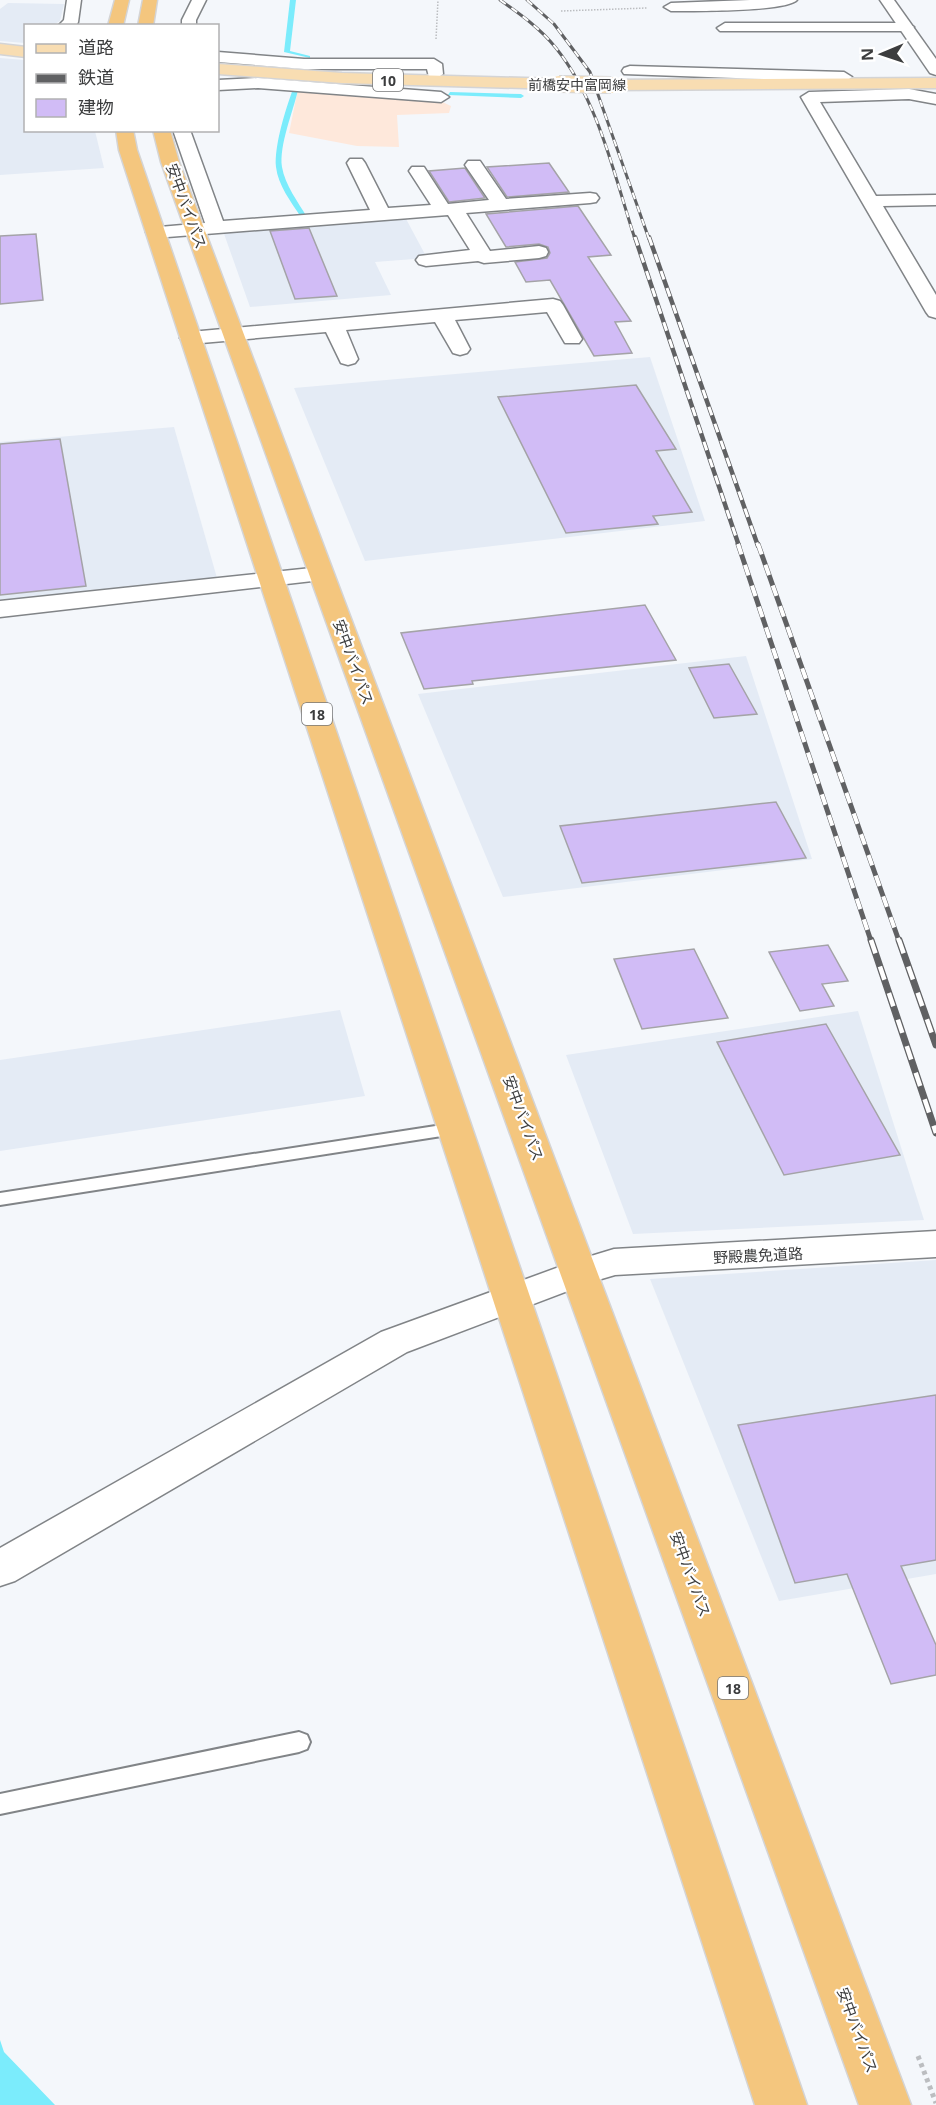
<svg xmlns="http://www.w3.org/2000/svg" width="936" height="2105" viewBox="0 0 936 2105" font-family="'Open Sans','Noto Sans JP',sans-serif">
	<style>
		.built { fill: #e4ebf5 }
		.industrial { fill: #fee8db }
		.water { fill: #7becfc }
		.lines { fill: none; stroke-linecap: round; stroke-linejoin: round }
		.stream { fill: #7becfc; fill-rule: evenodd }
		.building { fill: #d1bcf6; stroke: #a4a3a7; stroke-width: 1.5 }
		.lane-casing { stroke: #818487; stroke-width: 4 }
		.street-casing { stroke: #818487; stroke-width: 3 }
		.secondary-casing { stroke: #818487; stroke-width: 3 }
		.primary-casing { stroke: #d4d4d5; stroke-width: 3 }
		.highway-casing { stroke: #d4d4d5; stroke-width: 3 }
		.path-far1 { stroke: #bbbdc0; stroke-width: 1.5; stroke-dasharray: 1.5 1.5; stroke-linecap: butt }
		.path { stroke: #bbbdc0; stroke-width: 5; stroke-dasharray: 4 4; stroke-linecap: butt }
		.lane { fill: #fff; fill-rule: evenodd }
		.street { fill: #fff; fill-rule: evenodd }
		.secondary { fill: #fff; fill-rule: evenodd }
		.primary { fill: #f8ddb2; fill-rule: evenodd }
		.highway { fill: #f4c67e; fill-rule: evenodd }
		.rail-far3-casing { stroke: #606163; stroke-width: 3 }
		.rail-far2-casing { stroke: #606163; stroke-width: 4.5 }
		.rail-far1-casing { stroke: #606163; stroke-width: 5 }
		.rail-casing { stroke: #606163; stroke-width: 7 }
		.rail-far3 { stroke: #fff; stroke-width: 2; stroke-dasharray: 7; stroke-linecap: butt }
		.rail-far2 { stroke: #fff; stroke-width: 3; stroke-dasharray: 9; stroke-linecap: butt }
		.rail-far1 { stroke: #fff; stroke-width: 4; stroke-dasharray: 11; stroke-linecap: butt }
		.rail { stroke: #fff; stroke-width: 4.5; stroke-dasharray: 14; stroke-linecap: butt }
		.primary-bridge-casing { stroke: #d4d4d5; stroke-width: 18; stroke-linecap: butt }
		.primary-bridge { stroke: #f8ddb2; stroke-width: 16 }
		.labels { text-anchor: middle; dominant-baseline: central; stroke-width: 4.5; stroke-linejoin: round; paint-order: stroke }
		.shield { fill: #fff; stroke: #767778; stroke-width: 1.5 }
		.shield-label { font-size: 14px; font-weight: bold; fill: #3c3d3e }
		.far-street-label { font-size: 14px; fill: #3c3d3e; stroke: #fff }
		.street-label { font-size: 15px; fill: #3c3d3e; stroke: #fff }
	</style>
	<rect width="100%" height="100%" fill="#f4f7fb"/>
	<g class="built">
		<polygon points="8,3 9,3 64,4 60,21 53,25 26,26 25,43 0,41 0,9"/>
		<polygon points="0,58 25,60 26,130 95,131 104,168 0,175"/>
		<polygon points="405,217 427,258 375,262 391,295 250,307 223,231"/>
		<polygon points="650,357 705,521 365,561 294,388"/>
		<polygon points="174,427 217,578 0,601 0,442"/>
		<polygon points="746,656 812,859 503,897 418,694"/>
		<polygon points="340,1010 365,1096 0,1151 0,1060"/>
		<polygon points="858,1011 924,1220 633,1234 566,1055"/>
		<polygon points="936,1260 936,1574 779,1601 650,1279"/>
	</g>
	<polygon class="industrial" points="298,89 436,99 451,106 449,113 397,115 399,147 357,146 289,133"/>
	<polygon class="water" points="0,2040 4,2052 55,2105 0,2105"/>
	<g class="lines">
		<g class="stream">
			<polygon points="290,0 296,0 290,51 310,56 310,58 284,52"/>
			<path d="M293,89L298,90C293,112 279,145 282,167C285,185 298,202 307,217L304,219L301,217C291,202 278,185 276,167C274,146 286,108 293,89Z"/>
			<polygon points="450,92 521,94 524,96 521,98 448,95"/>
		</g>
	</g>
	<g class="building">
		<polygon points="549,163 569,192 507,197 487,167"/>
		<polygon points="465,168 485,198 449,202 429,171"/>
		<polygon points="578,206 611,255 588,257 631,321 615,322 632,353 594,356 550,280 526,282 515,262 547,258 550,253 548,247 539,244 506,247 486,214"/>
		<polygon points="309,228 337,296 295,299 270,231"/>
		<polygon points="36,234 43,300 0,304 0,236"/>
		<polygon points="636,385 676,449 656,451 692,512 653,516 658,524 566,533 498,397"/>
		<polygon points="60,439 86,586 0,595 0,444"/>
		<polygon points="645,605 676,660 472,681 473,684 424,689 401,633"/>
		<polygon points="729,664 757,714 714,718 689,668"/>
		<polygon points="776,802 806,858 582,883 560,826"/>
		<polygon points="828,945 848,981 822,984 834,1006 800,1011 769,952"/>
		<polygon points="694,949 728,1018 642,1029 614,959"/>
		<polygon points="826,1024 900,1155 784,1175 717,1042"/>
		<polygon points="936,1395 936,1560 901,1566 936,1645 936,1675 891,1684 847,1574 795,1583 738,1425"/>
	</g>
	<g class="lines">
		<g class="lane-casing">
			<g id="lane">
				<polygon points="455,1123 461,1125 464,1129 461,1133 0,1205 0,1193"/>
				<polygon points="299,1732 307,1735 310,1742 307,1749 299,1752 0,1814 0,1794"/>
			</g>
		</g>
		<g class="street-casing">
			<g id="street">
				<polygon points="67,0 81,0 78,22 76,26 58,26 64,20"/>
				<polygon points="192,0 206,0 196,20 196,26 182,26 182,20"/>
				<path d="M750,0H797C786,12 692,11 671,11L664,7L671,3Z"/>
				<polygon points="725,23 907,23 914,27 907,31 720,31 717,28"/>
				<polygon points="218,52 304,59 434,59 442,64 443,74 435,79 429,77 427,69 304,69 218,62"/>
				<polygon points="630,66 844,72 852,77 844,82 624,74 622,71 624,68"/>
				<polygon points="258,78 441,92 449,97 441,102 258,88 218,90 218,80"/>
				<polygon points="909,89 936,94 936,104 909,99 820,102 876,196 936,195 936,205 883,206 936,295 936,318 929,316 926,312 801,97 809,92"/>
				<polygon points="173,130 190,130 223,221 370,210 347,163 350,159 362,159 365,163 388,208 431,205 409,171 412,167 424,167 448,204 489,200 465,165 468,161 480,161 506,199 590,193 596,194 599,198 596,202 590,203 466,213 490,251 539,246 546,248 548,252 546,256 539,258 484,263 478,261 426,266 419,264 416,260 419,256 470,250 448,215 155,238 148,236 146,232 148,228 205,223"/>
				<polygon points="553,299 560,301 563,305 582,339 579,343 565,343 547,312 455,320 470,349 467,353 460,355 453,353 435,322 346,330 358,359 355,363 348,365 341,363 326,332 190,344 183,342 180,338 183,334 190,332"/>
				<polygon points="936,1231 936,1257 615,1275 581,1285 568,1281 563,1272 568,1263 614,1249"/>
			</g>
		</g>
		<g class="secondary-casing">
			<g id="secondary">
				<polygon points="880,0 894,0 936,59 936,75 930,73"/>
				<polygon points="321,567 330,569 333,574 330,579 0,617 0,601"/>
				<polygon points="581,1259 594,1263 599,1272 594,1281 407,1352 15,1581 0,1586 0,1548 381,1332"/>
			</g>
		</g>
		<g class="primary-casing">
			<g id="primary">
				<polygon points="0,44 26,47 26,57 0,54"/>
				<polygon points="218,64 342,73 559,79 567,84 559,89 342,83 218,74"/>
				<polygon points="936,78 936,88 611,90 603,85 611,80"/>
			</g>
		</g>
		<g class="highway-casing">
			<g id="highway">
				<polygon points="115,0 129,0 123,26 108,26"/>
				<polygon points="143,0 157,0 153,26 138,26"/>
				<polygon points="116,130 133,130 137,150 807,2105 755,2105 119,150"/>
				<polygon points="153,130 170,130 179,162 911,2105 859,2105 161,162"/>
			</g>
		</g>
		<g class="path-far1">
			<polyline points="561,11 647,8"/>
			<polyline points="436,39 438,0"/>
		</g>
		<polyline class="path" points="918,2056 936,2103"/>
		<use href="#lane" class="lane"/>
		<use href="#street" class="street"/>
		<use href="#secondary" class="secondary"/>
		<use href="#primary" class="primary"/>
		<use href="#highway" class="highway"/>
		<g class="rail-far3-casing">
			<g id="rail-far3">
				<path d="M500,0C520,14 540,28 556,48C599,102 614,175 635,239"/>
				<polyline points="527,0 554,24 590,72 649,239"/>
			</g>
		</g>
		<g class="rail-far2-casing">
			<g id="rail-far2">
				<polyline points="635,237 739,546"/>
				<polyline points="649,237 758,546"/>
			</g>
		</g>
		<g class="rail-far1-casing">
			<g id="rail-far1">
				<polyline points="738,544 871,941"/>
				<polyline points="758,544 899,941"/>
			</g>
		</g>
		<g class="rail-casing">
			<g id="rail">
				<polyline points="871,940 936,1133"/>
				<polyline points="899,940 936,1045"/>
			</g>
		</g>
		<use href="#rail-far3" class="rail-far3"/>
		<use href="#rail-far2" class="rail-far2"/>
		<use href="#rail-far1" class="rail-far1"/>
		<use href="#rail" class="rail"/>
		<g class="primary-bridge-casing">
			<polyline id="primary-bridge" points="559,84 611,85"/>
		</g>
		<use href="#primary-bridge" class="primary-bridge"/>
	</g>
	<g class="labels">
		<g class="shield">
			<rect x="373" y="69" width="30" height="22" rx="4.5"/>
			<rect x="302" y="703" width="30" height="22" rx="4.5"/>
			<rect x="718" y="1677" width="30" height="22" rx="4.5"/>
		</g>
		<g class="shield-label">
			<text x="388" y="80">10</text>
			<text x="317" y="714">18</text>
			<text x="733" y="1688">18</text>
		</g>
		<g class="far-street-label">
			<text x="577" y="84">前橋安中富岡線</text>
		</g>
		<g class="street-label">
			<text transform="translate(187 206) rotate(70)">安中バイパス</text>
			<text transform="translate(354 662) rotate(70)">安中バイパス</text>
			<text transform="translate(524 1118) rotate(70)">安中バイパス</text>
			<text transform="translate(758 1255) rotate(-3)">野殿農免道路</text>
			<text transform="translate(691 1574) rotate(70)">安中バイパス</text>
			<text transform="translate(858 2030) rotate(70)">安中バイパス</text>
		</g>
	</g>
	<rect x="24" y="24" width="195" height="108" fill="#ffffff" stroke="#b1b1b2" stroke-width="1.5"/>
	<rect x="36" y="44" width="30" height="9" fill="#f8ddb2" stroke="#b1b1b2" stroke-width="1.5"/>
	<text x="78" y="54" font-size="18" fill="#3c3d3e">道路</text>
	<rect x="36" y="74" width="30" height="9" fill="#606163" stroke="#b1b1b2" stroke-width="1.5"/>
	<text x="78" y="84" font-size="18" fill="#3c3d3e">鉄道</text>
	<rect x="36" y="99" width="30" height="18" fill="#d1bcf6" stroke="#b1b1b2" stroke-width="1.5"/>
	<text x="78" y="114" font-size="18" fill="#3c3d3e">建物</text>
	<g transform="translate(882 54) rotate(268)" stroke="#ffffff" stroke-width="4.5" paint-order="stroke">
	<path d="M0-4.5L10 22L0 15L-10 22Z" fill="#3c3d3e"/>
	<text y="-9" font-size="16" font-weight="bold" text-anchor="middle" fill="#3c3d3e">N</text>
	</g>
</svg>
